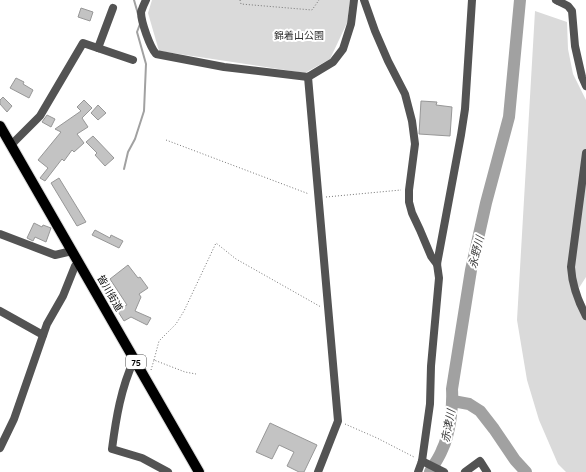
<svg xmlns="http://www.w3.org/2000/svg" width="586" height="472" viewBox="0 0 586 472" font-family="Quicksand,'Noto Sans JP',sans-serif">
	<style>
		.green { fill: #dadada }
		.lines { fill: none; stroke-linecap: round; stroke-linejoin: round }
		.stream { stroke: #a1a1a1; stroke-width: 2 }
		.river { stroke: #a1a1a1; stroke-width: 12 }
		.building { fill: #c3c3c3; stroke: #979797 }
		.primary-casing { stroke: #dbdbdb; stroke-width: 12 }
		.path { stroke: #757575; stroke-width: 1; stroke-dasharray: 1 2; stroke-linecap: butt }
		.minor { stroke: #535353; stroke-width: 8 }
		.tertiary { stroke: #535353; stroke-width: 8 }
		.primary { stroke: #000; stroke-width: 10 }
		.labels { text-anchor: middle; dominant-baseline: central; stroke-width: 4; stroke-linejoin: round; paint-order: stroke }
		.shield { fill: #fff; stroke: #4c4c4c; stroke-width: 1 }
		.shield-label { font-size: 9px; font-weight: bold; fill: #000 }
		.park-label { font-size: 10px; fill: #313131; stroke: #fff }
		.street-label { font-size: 10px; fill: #000; stroke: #fff }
		.water-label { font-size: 11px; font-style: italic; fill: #424242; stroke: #fff }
	</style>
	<rect width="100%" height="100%" fill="#fff"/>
	<g class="green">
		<polygon points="152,0 350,0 347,23 330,59 305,73 159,51 148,13"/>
		<polygon points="535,11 567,22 568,49 573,74 586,100 586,277 577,291 586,306 586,472 566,472 558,464 539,420 527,380 517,320"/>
	</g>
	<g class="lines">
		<g class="stream">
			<polyline points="134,0 138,14"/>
			<polyline points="124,169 128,152 135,139 144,111 146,64 137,32 140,24"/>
		</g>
		<g class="river">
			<polyline points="453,401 469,404 480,411 494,429 515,460 526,472"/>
			<path d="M430,472C434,464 439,458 442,450C450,434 453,406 452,389L471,270L486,203L509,117L520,0"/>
		</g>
	</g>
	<g class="building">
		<polygon points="81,8 93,12 90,21 78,17"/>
		<polygon points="16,78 24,82 23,84 33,90 29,98 10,88"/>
		<polygon points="3,97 12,106 7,112 0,104 0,100"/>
		<polygon points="84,100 92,108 82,118 88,127 77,134 84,143 74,152 72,150 64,161 62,159 45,181 40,178 48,168 38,160 61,132 55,129 81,111 77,107"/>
		<polygon points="421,101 437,102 436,105 452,107 450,136 419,134"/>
		<polygon points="98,105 106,113 98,120 91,113"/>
		<polygon points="47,115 55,119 51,127 42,122"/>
		<polygon points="93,136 114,158 105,166 95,155 97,153 86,142"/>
		<polygon points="59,178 86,222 77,226 51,183"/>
		<polygon points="34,223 42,227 43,225 51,228 46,242 35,237 33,241 27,238"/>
		<polygon points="95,230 110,238 111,235 123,241 119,248 92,235"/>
		<polygon points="128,265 138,278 140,277 148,288 139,294 141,297 135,311 151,318 147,325 131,317 124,321 117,310 127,305 110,279"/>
		<polygon points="270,423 317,445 304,472 299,472 287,466 294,452 279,445 272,459 256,452"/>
	</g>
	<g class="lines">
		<g class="primary-casing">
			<polyline id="primary" points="0,126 199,472"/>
		</g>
		<g class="path">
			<polyline points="240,0 241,4 312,10 319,0"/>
			<polyline points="166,140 309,194"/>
			<polyline points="326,197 401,190"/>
			<polyline points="154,360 159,341 176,324 184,311 216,243 236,259 321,307"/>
			<polyline points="151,370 154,360 185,372 196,374"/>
			<polyline points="345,424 377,438 414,457"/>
		</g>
		<g class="minor">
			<path d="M146,0C144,4 142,9 141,12C141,22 150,47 156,54L224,67L308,77L333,62L343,49L351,24L354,0"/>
			<polyline points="364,0 375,31 388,61 405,94 412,121 415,144 409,190 409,202 412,213 420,230 431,256 437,264"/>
			<polyline points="558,1 568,6 572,11 575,46 582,77 586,86"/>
			<polyline points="98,48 113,8"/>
			<polyline points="308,77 338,421 318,472"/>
			<polyline points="11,145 40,116 83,43 133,60"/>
			<path d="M586,153L571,267C572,284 578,301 586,316"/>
			<polyline points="0,311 43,335"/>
			<path d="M134,360C121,388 116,418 112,449L142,458L168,472"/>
			<polyline points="0,448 14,419 47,324 63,296 75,266 79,264"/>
			<polyline points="422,461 444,472"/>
			<polyline points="418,472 422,461 430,404 431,366 439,278 437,264 461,135 465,109 472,0"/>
			<polyline points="465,472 480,461 487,472"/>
		</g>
		<g class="tertiary">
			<polyline points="556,0 558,1"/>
			<polyline points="0,234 55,255 72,251"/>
		</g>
		<use href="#primary" class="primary"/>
	</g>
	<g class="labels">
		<rect class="shield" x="126" y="355" width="20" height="14" rx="3"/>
		<g class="shield-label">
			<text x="136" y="362">75</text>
		</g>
		<g class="park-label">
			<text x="299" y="35">錦着山公園</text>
		</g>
		<g class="street-label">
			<text transform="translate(110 293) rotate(60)">皆川街道</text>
		</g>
		<g class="water-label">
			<text transform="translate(476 252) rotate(-76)">永野川</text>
			<text transform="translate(448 426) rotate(-79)">赤津川</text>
		</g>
	</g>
</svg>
